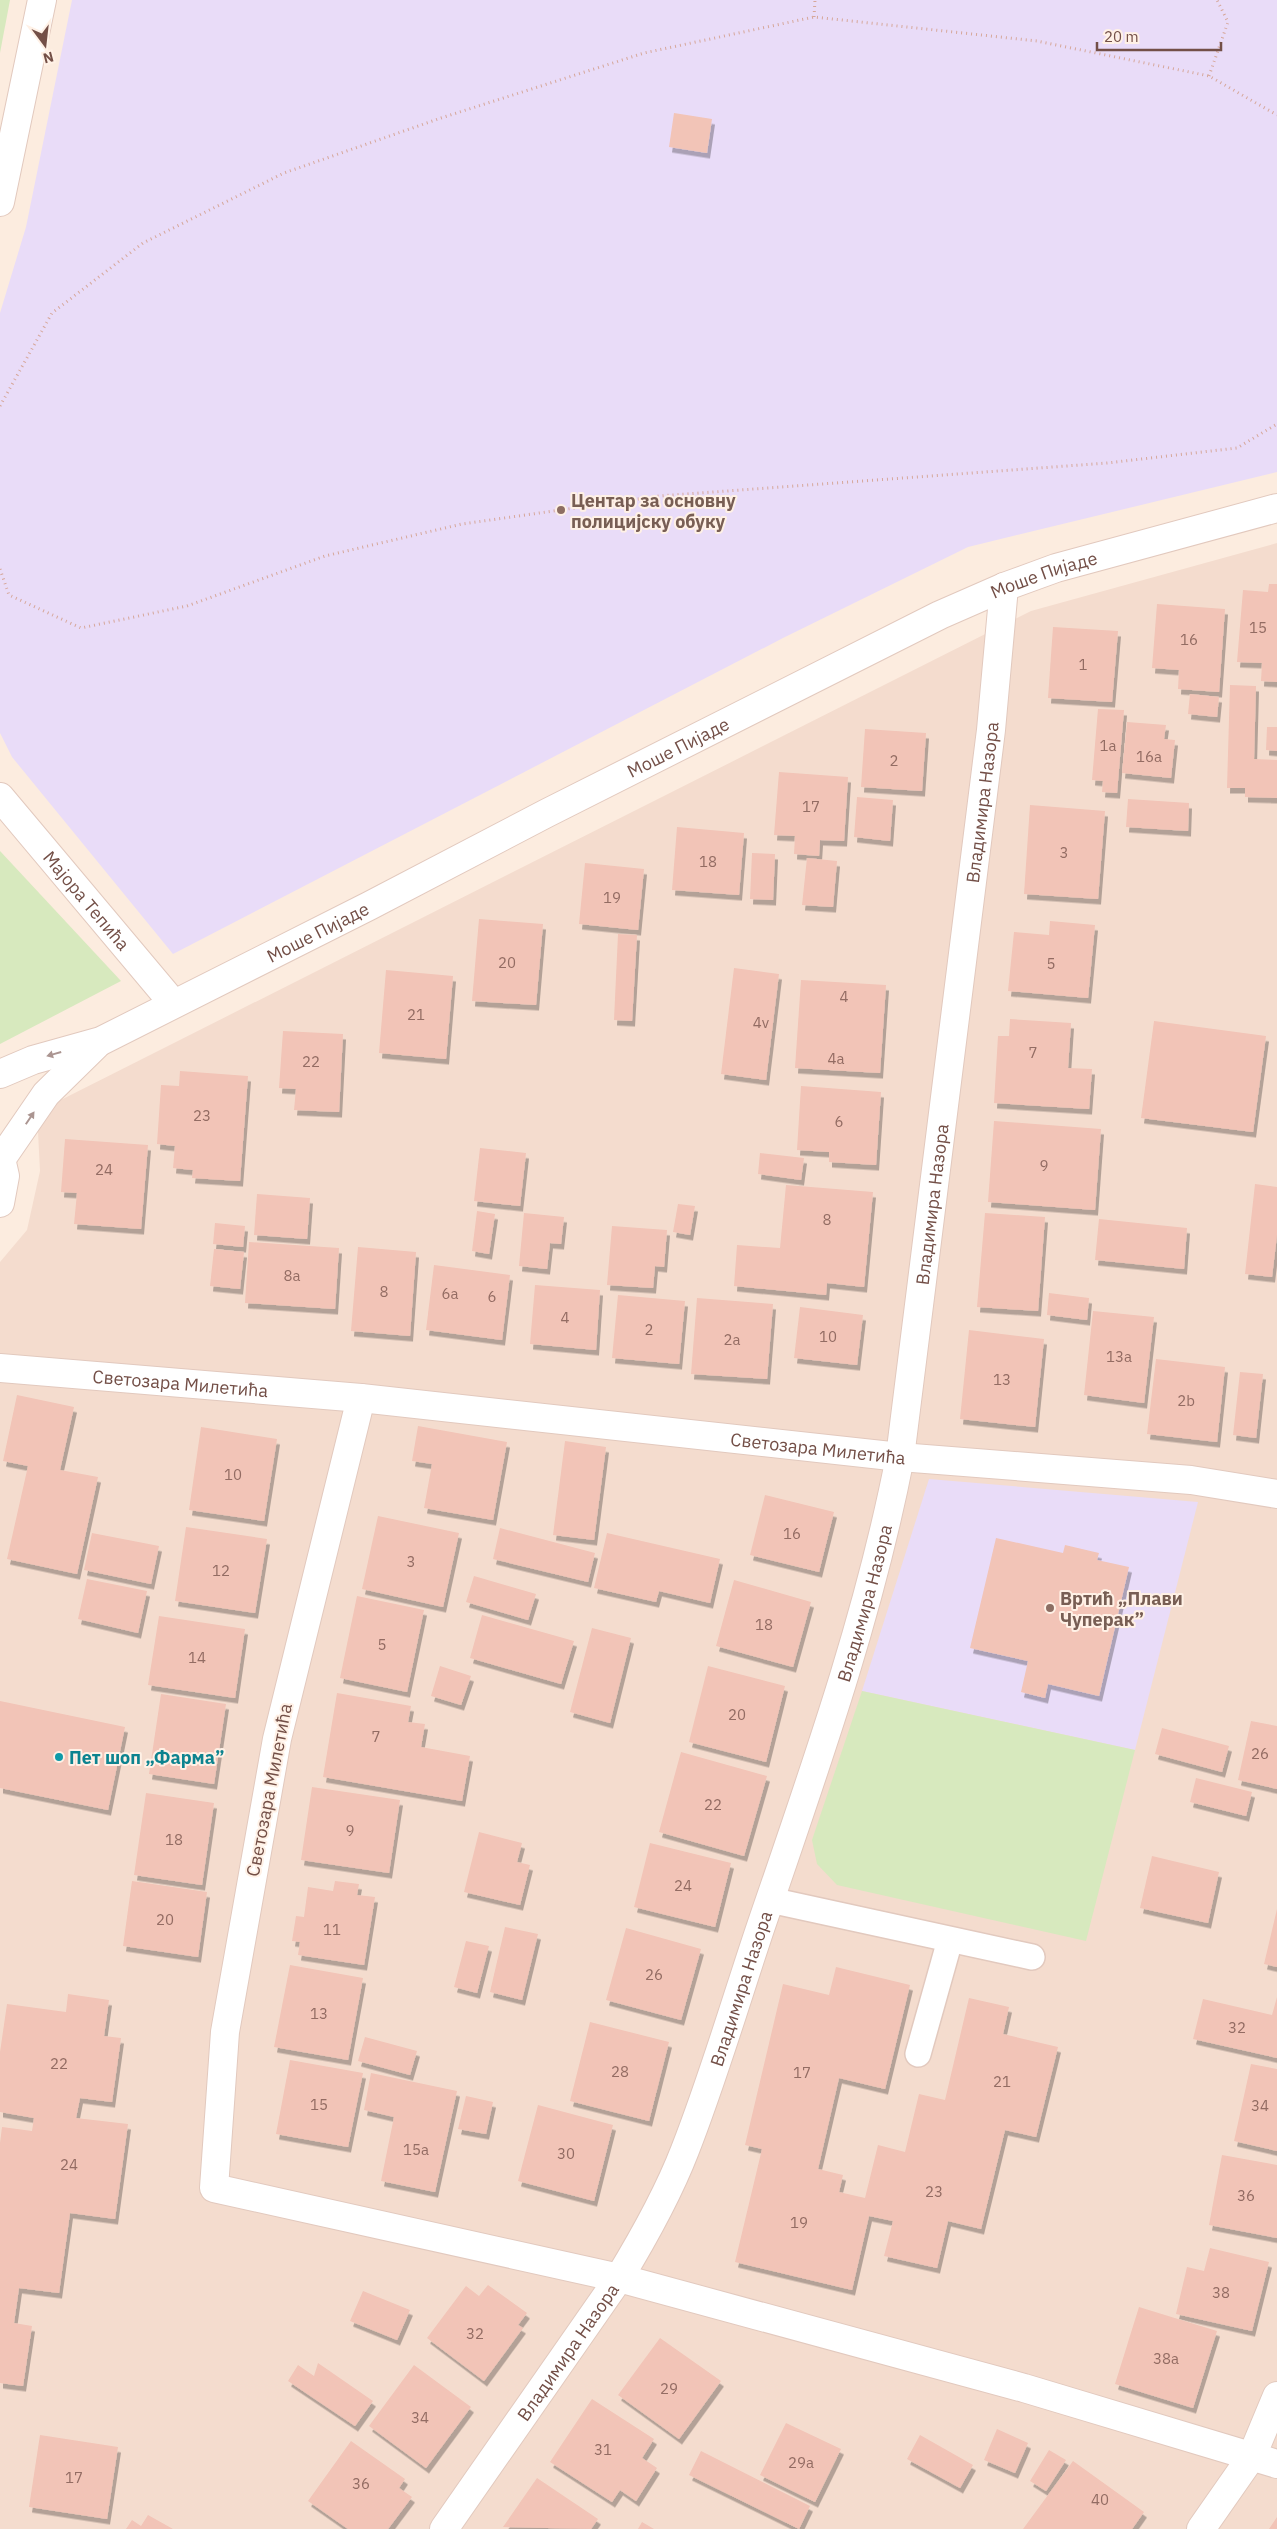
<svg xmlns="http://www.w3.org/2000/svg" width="1277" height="2529" viewBox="0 0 1277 2529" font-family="'IBM Plex Sans',sans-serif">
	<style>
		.residential { fill: #f4dcce }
		.education { fill: #e9dcf8 }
		.green { fill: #d7e9be }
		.building { fill: #f2c4b7; filter: url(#shadow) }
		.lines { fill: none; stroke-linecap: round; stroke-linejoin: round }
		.service-casing { stroke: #e2c9be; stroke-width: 28 }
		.minor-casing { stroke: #e2c9be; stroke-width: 30 }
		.tertiary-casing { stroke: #e2c9be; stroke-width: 30 }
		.path { stroke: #d6a79a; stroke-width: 3; stroke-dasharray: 1 4; stroke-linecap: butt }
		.service { stroke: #fff; stroke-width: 25 }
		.minor { stroke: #fff; stroke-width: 28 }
		.tertiary { stroke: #fff; stroke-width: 28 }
		.oneway { fill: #ab9591 }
		.education-dot { fill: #8d6e63; stroke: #fff1e6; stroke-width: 2 }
		.culture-dot { fill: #0f9aa8; stroke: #fff1e6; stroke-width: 2 }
		.labels { text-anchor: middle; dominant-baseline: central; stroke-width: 4; stroke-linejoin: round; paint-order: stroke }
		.number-label { font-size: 15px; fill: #936c63 }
		.education-label { font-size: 18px; font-weight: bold; fill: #785e54; stroke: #fff1e6; text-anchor: start }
		.street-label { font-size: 18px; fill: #734f47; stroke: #fff1e6 }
		.culture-label { font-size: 18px; font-weight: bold; fill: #0d838f; stroke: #fff1e6; text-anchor: start }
	</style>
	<defs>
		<filter id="shadow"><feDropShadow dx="3" dy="5.5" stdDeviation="0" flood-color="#0004"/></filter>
	</defs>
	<rect width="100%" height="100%" fill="#fcecdf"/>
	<polygon class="residential" points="1277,543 1277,2529 0,2529 0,1262 27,1230 40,1171 37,1112 1031,611"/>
	<g class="education">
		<polygon points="72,0 1277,0 1277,472 968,547 783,638 173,954 12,757 0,733 0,313 26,227"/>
		<polygon points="929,1479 1198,1502 1135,1750 862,1691"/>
	</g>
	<g class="green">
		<polygon points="0,0 10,0 0,53"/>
		<polygon points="0,851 121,981 0,1044"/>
		<polygon points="862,1691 1135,1750 1086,1941 837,1885 817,1864 812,1840"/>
	</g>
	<g class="building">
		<polygon points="674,113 712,119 707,153 669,147"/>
		<polygon points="1269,584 1277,584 1277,682 1261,681 1262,663 1237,662 1243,590 1268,592"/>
		<polygon points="1157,604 1225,609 1219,692 1178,689 1179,670 1152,668"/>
		<polygon points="1053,627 1118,631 1112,702 1048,698"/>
		<polygon points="1230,685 1256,686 1254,759 1277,760 1277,798 1245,797 1245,788 1227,788"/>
		<polygon points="1190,694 1219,697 1217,717 1188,714"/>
		<polygon points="1098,709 1124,710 1117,793 1102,792 1103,781 1092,780"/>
		<polygon points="1127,722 1166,725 1164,739 1175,740 1171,778 1122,773"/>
		<polygon points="1267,727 1277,727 1277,751 1266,750"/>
		<polygon points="865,729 926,733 922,791 861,787"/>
		<polygon points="779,772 848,777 844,841 820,840 819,856 794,854 795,836 774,835"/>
		<polygon points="857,797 893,800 890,841 854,837"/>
		<polygon points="1128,799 1189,803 1188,831 1126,827"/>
		<polygon points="1030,805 1105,811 1098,899 1024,894"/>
		<polygon points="677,827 744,833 739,895 672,890"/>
		<polygon points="752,853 775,854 773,900 750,899"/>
		<polygon points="807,858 837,861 833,907 802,905"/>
		<polygon points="585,863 644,869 638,930 579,924"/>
		<polygon points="479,919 543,924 536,1005 472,1001"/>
		<polygon points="1050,921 1095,925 1088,998 1008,991 1014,932 1049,935"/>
		<polygon points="618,934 637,935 632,1021 614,1020"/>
		<polygon points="734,968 779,974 766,1080 721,1074"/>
		<polygon points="386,970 453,976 446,1059 379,1053"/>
		<polygon points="801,980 886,985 880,1073 795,1068"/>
		<polygon points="1010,1019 1071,1023 1068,1068 1092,1069 1089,1109 994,1103 998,1036 1009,1036"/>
		<polygon points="1154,1021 1266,1036 1253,1132 1141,1118"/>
		<polygon points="283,1031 343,1034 339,1112 294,1110 296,1089 279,1088"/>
		<polygon points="180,1071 248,1076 240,1181 192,1178 193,1170 173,1168 175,1146 157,1144 161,1085 179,1086"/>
		<polygon points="801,1086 881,1092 876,1165 829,1162 829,1152 797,1150"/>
		<polygon points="994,1121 1101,1129 1095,1210 988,1202"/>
		<polygon points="65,1139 148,1145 141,1229 74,1224 77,1193 61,1192"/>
		<polygon points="480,1148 526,1153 520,1206 474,1201"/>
		<polygon points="760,1153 804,1158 801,1180 758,1174"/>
		<polygon points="1255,1184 1277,1187 1277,1235 1272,1277 1245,1274"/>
		<polygon points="786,1185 873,1192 864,1287 827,1283 826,1295 734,1286 737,1245 780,1248"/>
		<polygon points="257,1194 310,1198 307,1239 254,1235"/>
		<polygon points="678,1204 695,1206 690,1235 673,1232"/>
		<polygon points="477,1211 495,1214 489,1254 472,1251"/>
		<polygon points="524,1213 564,1217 561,1244 550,1243 547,1269 519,1266"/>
		<polygon points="985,1213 1045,1217 1038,1311 977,1307"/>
		<polygon points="1099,1219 1187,1228 1184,1269 1095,1260"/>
		<polygon points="215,1223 245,1226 243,1247 213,1244"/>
		<polygon points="612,1226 667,1230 664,1267 655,1266 653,1288 607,1285"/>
		<polygon points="249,1242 339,1248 335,1309 245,1303"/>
		<polygon points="358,1247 416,1252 410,1336 351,1331"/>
		<polygon points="214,1249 244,1252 240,1289 210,1286"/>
		<polygon points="434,1265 510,1275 502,1340 426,1330"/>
		<polygon points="535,1285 600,1290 596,1350 530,1344"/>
		<polygon points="1049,1293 1089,1298 1087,1320 1047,1315"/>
		<polygon points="618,1295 685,1301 679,1364 612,1358"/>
		<polygon points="697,1298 773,1304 767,1379 691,1374"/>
		<polygon points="800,1307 863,1315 857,1365 794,1358"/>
		<polygon points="1093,1311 1154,1317 1144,1403 1084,1395"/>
		<polygon points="969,1330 1044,1339 1035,1427 960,1419"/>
		<polygon points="1156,1359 1225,1367 1217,1442 1147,1434"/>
		<polygon points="1240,1372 1263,1374 1256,1438 1233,1435"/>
		<polygon points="17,1395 74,1407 60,1470 98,1477 77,1574 7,1559 28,1466 3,1461"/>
		<polygon points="418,1426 507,1442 493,1520 424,1508 432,1464 412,1461"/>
		<polygon points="201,1427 277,1439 264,1521 189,1510"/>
		<polygon points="565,1441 606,1447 594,1540 553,1535"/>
		<polygon points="765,1495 834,1512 819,1572 750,1555"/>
		<polygon points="378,1516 459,1533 443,1607 362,1589"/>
		<polygon points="186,1527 267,1539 255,1613 175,1601"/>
		<polygon points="500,1528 595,1553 588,1582 493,1559"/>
		<polygon points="92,1533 159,1546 151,1584 84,1570"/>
		<polygon points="607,1533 720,1559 710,1603 659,1591 656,1602 594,1588"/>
		<polygon points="996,1538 1063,1553 1065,1545 1099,1553 1097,1560 1129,1567 1099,1696 1048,1684 1045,1698 1021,1692 1028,1661 970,1648"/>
		<polygon points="474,1576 536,1594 528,1620 466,1602"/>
		<polygon points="87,1579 147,1591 138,1633 78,1619"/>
		<polygon points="734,1580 811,1602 793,1667 716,1646"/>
		<polygon points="357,1596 424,1610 407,1692 340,1678"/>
		<polygon points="482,1615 574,1641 561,1684 470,1658"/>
		<polygon points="159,1616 245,1629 235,1698 148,1685"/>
		<polygon points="592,1628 631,1638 610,1723 570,1712"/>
		<polygon points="440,1666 471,1676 461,1705 431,1696"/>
		<polygon points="708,1666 785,1686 766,1762 689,1742"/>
		<polygon points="337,1693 411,1706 408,1722 425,1724 421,1747 470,1756 462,1801 323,1777"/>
		<polygon points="161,1694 226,1704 214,1784 149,1774"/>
		<polygon points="0,1701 125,1727 108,1810 0,1788"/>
		<polygon points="1251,1721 1277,1726 1277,1789 1238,1780"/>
		<polygon points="1162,1728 1229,1746 1222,1772 1155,1754"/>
		<polygon points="681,1752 767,1776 744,1856 659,1832"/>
		<polygon points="1196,1778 1252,1792 1246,1816 1190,1802"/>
		<polygon points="312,1787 400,1800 389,1873 301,1860"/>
		<polygon points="146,1793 214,1803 202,1885 134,1875"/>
		<polygon points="479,1832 522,1843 517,1862 530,1865 520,1905 464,1892"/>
		<polygon points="650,1843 731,1863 715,1927 634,1907"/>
		<polygon points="1152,1856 1219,1872 1208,1923 1140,1908"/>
		<polygon points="132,1881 207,1892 198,1957 123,1946"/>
		<polygon points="335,1881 359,1884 357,1895 375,1897 364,1965 298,1955 300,1942 292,1941 296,1916 304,1917 308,1887 333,1891"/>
		<polygon points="1277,1909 1277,1967 1264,1964"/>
		<polygon points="505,1927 538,1934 522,2000 490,1992"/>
		<polygon points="626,1928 701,1949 681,2020 606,2000"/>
		<polygon points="466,1941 489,1946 477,1993 454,1987"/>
		<polygon points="290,1965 363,1978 348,2060 274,2047"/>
		<polygon points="836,1967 910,1985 885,2089 839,2078 818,2169 843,2175 839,2192 865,2198 878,2145 905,2152 919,2094 945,2100 969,1998 1009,2007 1003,2034 1058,2047 1036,2137 1005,2130 981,2229 948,2221 937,2268 884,2256 893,2221 869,2216 852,2290 735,2262 762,2149 745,2145 783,1984 829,1995"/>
		<polygon points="68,1994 109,2000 104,2036 121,2038 112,2102 80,2098 76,2118 128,2124 115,2219 70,2213 59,2293 19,2288 14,2323 32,2326 23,2386 0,2383 0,2143 2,2127 32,2131 34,2118 0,2112 0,2052 7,2004 66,2012"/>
		<polygon points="1277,1997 1277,2058 1193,2039 1203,1999 1272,2015"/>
		<polygon points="590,2022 669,2042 649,2121 570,2101"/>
		<polygon points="365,2037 417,2051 410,2075 358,2061"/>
		<polygon points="290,2060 363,2073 348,2147 276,2134"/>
		<polygon points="1251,2064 1277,2069 1277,2151 1234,2141"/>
		<polygon points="371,2073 457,2091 435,2192 381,2181 394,2117 364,2110"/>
		<polygon points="466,2096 493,2102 486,2134 458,2129"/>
		<polygon points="538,2105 613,2125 594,2201 518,2181"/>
		<polygon points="1222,2155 1277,2165 1277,2238 1209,2225"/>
		<polygon points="1210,2248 1269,2262 1252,2331 1176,2314 1187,2267 1204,2271"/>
		<polygon points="488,2285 527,2313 518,2325 523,2328 484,2381 427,2338 466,2286 479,2296"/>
		<polygon points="363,2291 410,2310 397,2340 350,2321"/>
		<polygon points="1139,2307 1217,2331 1193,2408 1115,2384"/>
		<polygon points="660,2338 721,2381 679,2439 618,2395"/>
		<polygon points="318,2363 373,2401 355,2426 288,2381 298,2365 314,2376"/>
		<polygon points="414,2365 471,2407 426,2468 369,2426"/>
		<polygon points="592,2399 654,2439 642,2458 657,2468 636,2501 620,2490 612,2502 550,2462"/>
		<polygon points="786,2423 841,2449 815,2502 760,2475"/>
		<polygon points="997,2429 1028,2443 1015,2473 984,2460"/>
		<polygon points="40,2435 118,2447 107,2519 29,2507"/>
		<polygon points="920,2435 973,2465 960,2488 907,2459"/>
		<polygon points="351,2441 405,2479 399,2488 412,2497 388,2529 348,2529 308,2501"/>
		<polygon points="1049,2450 1066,2460 1046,2491 1030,2481"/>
		<polygon points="701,2451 810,2506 799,2529 689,2475"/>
		<polygon points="1073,2461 1144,2512 1132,2529 1023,2529"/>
		<polygon points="537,2478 598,2519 591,2529 503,2527"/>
		<polygon points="148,2515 173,2529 126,2529 132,2520 141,2526"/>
		<polygon points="1277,2517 1277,2529 1269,2529"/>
		<polygon points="642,2522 654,2529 638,2529"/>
	</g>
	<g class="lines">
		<g class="service-casing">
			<g id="service">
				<polyline points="770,1900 1032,1957"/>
				<polyline points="918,2054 950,1940"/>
			</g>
		</g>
		<g class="minor-casing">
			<g id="minor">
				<polyline points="0,202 42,0"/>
				<path id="s1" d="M0,797L173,1003"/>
				<path id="s2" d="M0,1368L361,1398L900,1457L1191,1480L1277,1494"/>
				<polyline points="361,1398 277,1739 225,2032 214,2188 619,2278 1024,2388 1277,2464"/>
				<path id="s3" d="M444,2529L619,2278C644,2237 668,2194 685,2150C714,2076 736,2000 761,1926C814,1771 869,1617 900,1457L991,730L1004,587"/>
				<polyline points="1201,2529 1252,2456 1277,2396"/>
			</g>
		</g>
		<g class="tertiary-casing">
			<g id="tertiary">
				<path id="s4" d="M0,1074L33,1060L101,1041L369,906L547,813L940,615L1004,587L1056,568L1277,508"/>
				<polyline points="0,1154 5,1176 0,1203"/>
				<polyline points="2,1158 46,1094 96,1045"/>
			</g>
		</g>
		<g class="path">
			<polyline points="814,17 815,0"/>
			<polyline points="1209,76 1228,22 1217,0"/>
			<polyline points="0,406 52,313 143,243 284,173 441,118 644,53 814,17 1037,41 1209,76 1277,115"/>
			<polyline points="0,569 9,595 81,628 187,606 325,556 462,524 659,496 1107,463 1237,448 1277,424"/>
		</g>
		<use href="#service" class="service"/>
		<use href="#minor" class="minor"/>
		<use href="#tertiary" class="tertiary"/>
	</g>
	<defs><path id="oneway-solid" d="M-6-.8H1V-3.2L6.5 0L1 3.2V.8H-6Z" transform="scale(1.25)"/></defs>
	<g class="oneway">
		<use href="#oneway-solid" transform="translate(54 1054) rotate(164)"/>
		<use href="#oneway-solid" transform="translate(30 1118) rotate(-56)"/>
	</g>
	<g class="education-dot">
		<circle cx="561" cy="510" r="5"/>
		<circle cx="1050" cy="1608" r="5"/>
	</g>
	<circle class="culture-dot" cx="59" cy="1757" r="5"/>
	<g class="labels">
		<g class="number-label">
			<text x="1258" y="627">15</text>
			<text x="1189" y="639">16</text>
			<text x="1083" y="664">1</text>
			<text x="1108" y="745">1a</text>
			<text x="1149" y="756">16a</text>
			<text x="894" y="760">2</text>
			<text x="811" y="806">17</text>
			<text x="1064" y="852">3</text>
			<text x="708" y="861">18</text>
			<text x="612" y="897">19</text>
			<text x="507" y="962">20</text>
			<text x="1051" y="963">5</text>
			<text x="844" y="996">4</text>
			<text x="416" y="1014">21</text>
			<text x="761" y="1022">4v</text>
			<text x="1033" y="1052">7</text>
			<text x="836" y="1058">4a</text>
			<text x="311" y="1061">22</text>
			<text x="202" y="1115">23</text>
			<text x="839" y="1121">6</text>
			<text x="1044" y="1165">9</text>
			<text x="104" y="1169">24</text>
			<text x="827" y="1219">8</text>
			<text x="292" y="1275">8a</text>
			<text x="384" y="1291">8</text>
			<text x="450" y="1293">6a</text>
			<text x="492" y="1296">6</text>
			<text x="565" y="1317">4</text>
			<text x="649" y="1329">2</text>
			<text x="828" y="1336">10</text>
			<text x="732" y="1339">2a</text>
			<text x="1119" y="1356">13a</text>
			<text x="1002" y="1379">13</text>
			<text x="1186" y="1400">2b</text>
			<text x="233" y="1474">10</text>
			<text x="792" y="1533">16</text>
			<text x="411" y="1561">3</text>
			<text x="221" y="1570">12</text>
			<text x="764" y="1624">18</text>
			<text x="382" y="1644">5</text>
			<text x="197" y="1657">14</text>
			<text x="737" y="1714">20</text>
			<text x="376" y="1736">7</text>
			<text x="1260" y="1753">26</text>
			<text x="713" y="1804">22</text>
			<text x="350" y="1830">9</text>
			<text x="174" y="1839">18</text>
			<text x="683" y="1885">24</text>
			<text x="165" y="1919">20</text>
			<text x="332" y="1929">11</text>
			<text x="654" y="1974">26</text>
			<text x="319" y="2013">13</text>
			<text x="1237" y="2027">32</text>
			<text x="59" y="2063">22</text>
			<text x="620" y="2071">28</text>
			<text x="802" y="2072">17</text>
			<text x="1002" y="2081">21</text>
			<text x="319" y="2104">15</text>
			<text x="1260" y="2105">34</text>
			<text x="416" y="2149">15a</text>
			<text x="566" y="2153">30</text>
			<text x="69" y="2164">24</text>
			<text x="934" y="2191">23</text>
			<text x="1246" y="2195">36</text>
			<text x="799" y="2222">19</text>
			<text x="1221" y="2292">38</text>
			<text x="475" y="2333">32</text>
			<text x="1166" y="2358">38a</text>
			<text x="669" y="2388">29</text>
			<text x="420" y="2417">34</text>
			<text x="603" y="2449">31</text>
			<text x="801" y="2462">29a</text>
			<text x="74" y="2477">17</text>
			<text x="361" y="2483">36</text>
			<text x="1100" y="2499">40</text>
		</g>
		<g class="education-label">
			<text x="571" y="500">Центар за основну<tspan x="571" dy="21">полицијску обуку</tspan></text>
			<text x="1060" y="1598">Вртић „Плави<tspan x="1060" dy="21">Чуперак”</tspan></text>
		</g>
		<g class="street-label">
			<text stroke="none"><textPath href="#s4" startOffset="1159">Моше Пијаде</textPath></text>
			<text stroke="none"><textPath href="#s4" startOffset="754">Моше Пијаде</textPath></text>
			<text stroke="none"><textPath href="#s3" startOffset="1836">Владимира Назора</textPath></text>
			<text stroke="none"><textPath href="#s1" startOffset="135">Мајора Тепића</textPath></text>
			<text stroke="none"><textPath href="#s4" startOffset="349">Моше Пијаде</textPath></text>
			<text stroke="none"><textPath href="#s3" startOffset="1431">Владимира Назора</textPath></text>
			<text stroke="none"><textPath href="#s2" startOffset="181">Светозара Милетића</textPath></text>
			<text stroke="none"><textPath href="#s2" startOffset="822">Светозара Милетића</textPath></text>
			<text stroke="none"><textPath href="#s3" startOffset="1026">Владимира Назора</textPath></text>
			<text transform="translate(269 1790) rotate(-79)">Светозара Милетића</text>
			<text stroke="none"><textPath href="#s3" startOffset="621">Владимира Назора</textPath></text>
			<text stroke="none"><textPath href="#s3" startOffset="216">Владимира Назора</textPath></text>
		</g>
		<g class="culture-label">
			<text x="69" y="1757">Пет шоп „Фарма”</text>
		</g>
	</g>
	<g transform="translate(45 45) rotate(165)" stroke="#fff1e6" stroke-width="4" paint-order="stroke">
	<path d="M0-4L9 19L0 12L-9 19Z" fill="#734f47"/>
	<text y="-8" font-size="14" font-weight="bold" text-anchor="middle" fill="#734f47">N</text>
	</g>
	<path d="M1097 42v8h124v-8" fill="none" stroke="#734f47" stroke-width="2.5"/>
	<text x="1104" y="42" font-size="15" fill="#734f47" stroke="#fff1e6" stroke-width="4" paint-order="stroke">20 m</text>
</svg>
